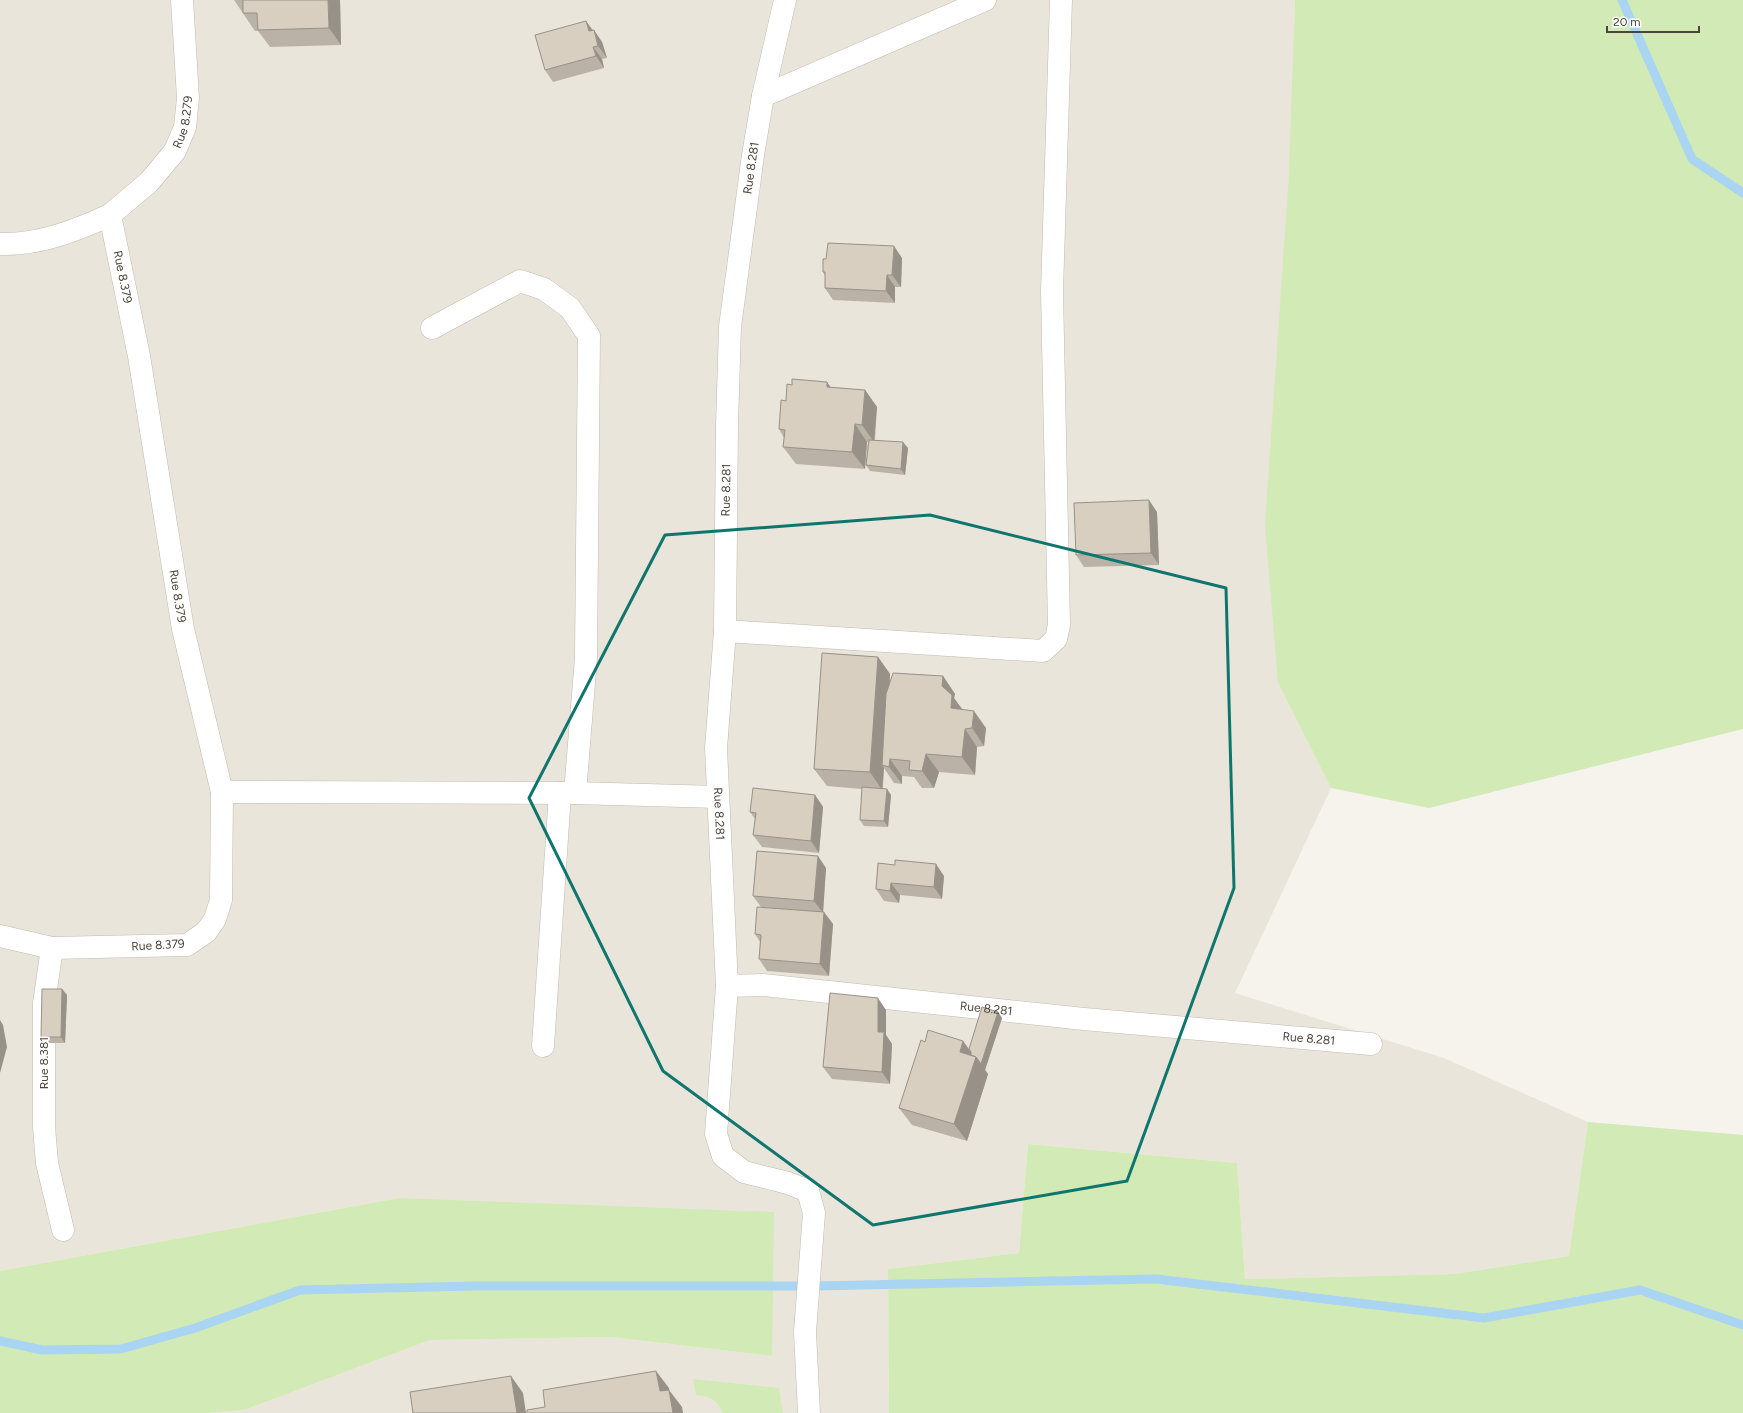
<svg xmlns="http://www.w3.org/2000/svg" width="1743" height="1413" viewBox="0 0 1743 1413" font-family="Figtree,sans-serif">
	<style>
		.residential { fill: #eae5da }
		.green { fill: #d2eab5 }
		.lines { fill: none; stroke-linecap: round; stroke-linejoin: round }
		.stream { stroke: #a9d4f2; stroke-width: 9 }
		.minor-casing { stroke: #c2bbae; stroke-width: 23 }
		.minor { stroke: #fff; stroke-width: 22 }
		.wall { fill: #bab2a6 }
		.shaded-wall { fill: #979187 }
		.building { fill: #d8cfc1; stroke: #979187 }
		.marked { fill: none; stroke: #0f766e; stroke-width: 3; stroke-linejoin: round }
		.labels { text-anchor: middle; dominant-baseline: central; stroke-width: 3.5; stroke-linejoin: round; paint-order: stroke }
		.street-label { font-size: 12px; fill: #4b4439; stroke: #fff }
	</style>
	<rect width="100%" height="100%" fill="#f6f3ec"/>
	<polygon class="residential" points="0,0 1295,0 1278,683 1331,788 1235,993 1444,1058 1588,1122 1569,1256 1454,1274 1245,1279 1237,1163 1028,1144 1019,1253 888,1269 889,1413 207,1413 244,1410 430,1340 611,1337 772,1356 399,1198 0,1271"/>
	<g class="green">
		<polygon points="1295,0 1743,0 1743,729 1429,808 1331,788 1278,683 1265,525 1289,172"/>
		<polygon points="1588,1122 1743,1135 1743,1413 889,1413 888,1269 1019,1253 1028,1144 1237,1163 1245,1279 1454,1274 1569,1256"/>
		<polygon points="399,1198 774,1212 772,1356 611,1337 430,1340 244,1410 207,1413 0,1413 0,1271"/>
		<path d="M693,1379L779,1388L783,1413H722C719,1400 708,1396 696,1395Z"/>
	</g>
	<g class="lines">
		<g class="stream">
			<polyline points="1622,0 1692,159 1743,193"/>
			<polyline points="0,1341 42,1350 121,1349 195,1328 300,1290 475,1286 815,1286 1156,1279 1484,1318 1640,1290 1743,1325"/>
		</g>
		<g class="minor-casing">
			<g id="minor">
				<path id="s1" d="M785,0L763,96L753,155L730,327L727,425L725,631L716,748L727,986L763,985L1084,1019L1371,1044"/>
				<polyline points="763,96 985,0"/>
				<path id="s2" d="M110,215L149,182L175,151L185,127L188,98L182,0"/>
				<path id="s3" d="M0,244C39,245 75,231 110,215L139,356L183,629L222,792L221,900L215,919L206,932L187,945L52,948"/>
				<polyline points="432,328 520,281 544,289 570,308 589,336 586,658 575,793"/>
				<polyline points="725,631 1043,651 1056,639 1059,625 1052,292 1061,0"/>
				<polyline points="222,792 575,793 718,797"/>
				<polyline points="0,936 52,948 44,1003 44,1127 47,1163 63,1230"/>
				<polyline points="727,986 716,1134 723,1156 744,1172 788,1183 808,1191 814,1213 805,1332 809,1413"/>
				<polyline points="543,1046 560,793"/>
			</g>
		</g>
		<use href="#minor" class="minor"/>
	</g>
	<g class="wall">
		<polygon points="234,0 340,0 341,45 270,47 258,31 255,31"/>
		<polygon points="586,21 593,30 602,42 607,58 602,59 604,68 553,82 545,70"/>
		<polygon points="902,258 901,287 895,287 895,303 833,300 825,288 825,276 823,272"/>
		<polygon points="827,382 830,387 865,390 877,407 875,440 908,448 905,475 870,471 866,465 868,442 867,442 865,469 796,464 783,447 784,438 779,429 786,401 792,385"/>
		<polygon points="1157,512 1159,565 1084,567 1076,555"/>
		<polygon points="878,657 890,674 890,683 943,676 955,694 954,698 962,709 986,728 984,746 977,747 975,775 939,772 934,788 922,788 914,777 902,776 902,784 894,783 884,768 883,788 891,795 888,827 864,826 860,820 862,789 827,786 814,769"/>
		<polygon points="815,795 823,807 819,853 762,847 753,835 755,819 750,812"/>
		<polygon points="878,863 944,876 942,899 900,895 899,903 884,901 876,889"/>
		<polygon points="826,868 823,912 833,924 829,976 767,971 759,959 760,942 755,934 761,907 753,896"/>
		<polygon points="62,989 67,995 65,1043 45,1043 41,1037"/>
		<polygon points="886,1010 886,1035 892,1044 890,1084 832,1079 823,1067"/>
		<polygon points="998,1012 1002,1018 985,1070 988,1074 967,1141 912,1125 899,1108 925,1042 963,1041 969,1049"/>
	</g>
	<g class="shaded-wall">
		<polygon points="328,0 340,0 341,45 329,28"/>
		<polygon points="586,21 594,33 589,31"/>
		<polygon points="594,30 602,42 607,58 598,46"/>
		<polygon points="593,47 602,59 604,68 596,56"/>
		<polygon points="894,246 902,258 901,287 892,275"/>
		<polygon points="887,275 895,287 895,303 886,291"/>
		<polygon points="827,382 839,400 827,387"/>
		<polygon points="865,390 877,407 874,442 862,425"/>
		<polygon points="855,424 867,442 865,469 852,452"/>
		<polygon points="903,442 908,448 905,475 901,469"/>
		<polygon points="1149,500 1157,512 1159,565 1151,553"/>
		<polygon points="878,657 890,674 884,766 882,765 884,768 882,790 870,772"/>
		<polygon points="943,676 955,694 954,698 964,712 951,708 942,686"/>
		<polygon points="974,711 986,728 984,746 972,728"/>
		<polygon points="965,729 977,747 975,775 962,757"/>
		<polygon points="926,754 939,772 934,788 922,771"/>
		<polygon points="890,759 902,776 902,784 889,767"/>
		<polygon points="887,789 891,795 888,827 884,821"/>
		<polygon points="815,795 823,807 819,853 811,841"/>
		<polygon points="818,856 826,868 823,913 814,901"/>
		<polygon points="936,864 944,876 942,899 934,887"/>
		<polygon points="891,883 900,895 899,903 890,891"/>
		<polygon points="824,912 833,924 829,976 820,964"/>
		<polygon points="62,989 67,995 65,1043 61,1037"/>
		<polygon points="878,998 886,1010 886,1035 892,1044 890,1084 882,1072 878,1032"/>
		<polygon points="998,1012 1002,1018 985,1070 988,1074 967,1141 954,1124 960,1052 963,1041 975,1058"/>
		<polygon points="0,1020 3,1025 7,1047 0,1073"/>
		<polygon points="656,1371 669,1388 672,1409 660,1391"/>
		<polygon points="511,1376 523,1393 526,1413 517,1413"/>
		<polygon points="669,1390 682,1407 683,1413 673,1413"/>
	</g>
	<g class="building">
		<polygon points="243,0 328,0 329,28 258,30 257,13 243,13"/>
		<polygon points="586,21 589,31 594,30 598,46 593,47 596,56 545,70 535,35"/>
		<polygon points="828,243 894,246 892,275 887,275 886,291 825,288 825,272 823,272 823,259 826,259"/>
		<polygon points="792,379 827,382 827,387 865,390 862,425 855,424 852,452 783,447 785,430 779,429 781,400 786,401 787,384 792,385"/>
		<polygon points="869,440 903,442 901,469 866,465"/>
		<polygon points="1149,500 1151,553 1076,555 1074,503"/>
		<polygon points="822,653 878,657 870,772 814,769"/>
		<polygon points="893,673 943,676 942,686 952,695 951,708 974,711 972,728 965,729 962,757 926,754 922,771 909,770 910,761 890,759 889,767 882,765 886,694"/>
		<polygon points="862,787 887,789 884,821 860,820"/>
		<polygon points="753,788 815,795 811,841 753,835 756,813 750,812"/>
		<polygon points="757,851 818,856 814,901 753,896"/>
		<polygon points="895,860 936,864 934,887 891,883 890,891 876,889 878,863 895,865"/>
		<polygon points="757,907 824,912 820,964 759,959 761,935 755,934"/>
		<polygon points="42,989 62,989 61,1037 41,1037"/>
		<polygon points="830,993 878,998 878,1032 884,1032 882,1072 823,1067"/>
		<polygon points="982,1007 998,1012 981,1064 976,1057 971,1055 971,1052 969,1049"/>
		<polygon points="928,1030 963,1041 960,1052 976,1057 954,1124 899,1108 921,1040 925,1042"/>
		<polygon points="656,1371 660,1391 669,1390 673,1413 527,1413 527,1410 545,1407 543,1390"/>
		<polygon points="511,1376 517,1413 413,1413 410,1392"/>
	</g>
	<path class="marked" d="M930,515L1226,588L1234,888L1127,1181L873,1225L663,1071L529,798L665,535Z"/>
	<g class="labels">
		<g class="street-label">
			<text stroke="none"><textPath href="#s2" startOffset="122">Rue 8.279</textPath></text>
			<text transform="translate(751 168) rotate(-82)">Rue 8.281</text>
			<text stroke="none"><textPath href="#s3" startOffset="178">Rue 8.379</textPath></text>
			<text transform="translate(726 490) rotate(-89)">Rue 8.281</text>
			<text stroke="none"><textPath href="#s3" startOffset="502">Rue 8.379</textPath></text>
			<text stroke="none"><textPath href="#s1" startOffset="819">Rue 8.281</textPath></text>
			<text transform="translate(158 945) rotate(-3)">Rue 8.379</text>
			<text stroke="none"><textPath href="#s1" startOffset="1252">Rue 8.281</textPath></text>
			<text stroke="none"><textPath href="#s1" startOffset="1576">Rue 8.281</textPath></text>
			<text transform="translate(44 1063) rotate(-90)">Rue 8.381</text>
		</g>
	</g>
	<path d="M1607 26v6h92v-6" fill="none" stroke="#4b4439" stroke-width="2"/>
	<text x="1613" y="26" font-size="12" fill="#4b4439" stroke="#ffffff" stroke-width="3" paint-order="stroke">20 m</text>
</svg>
